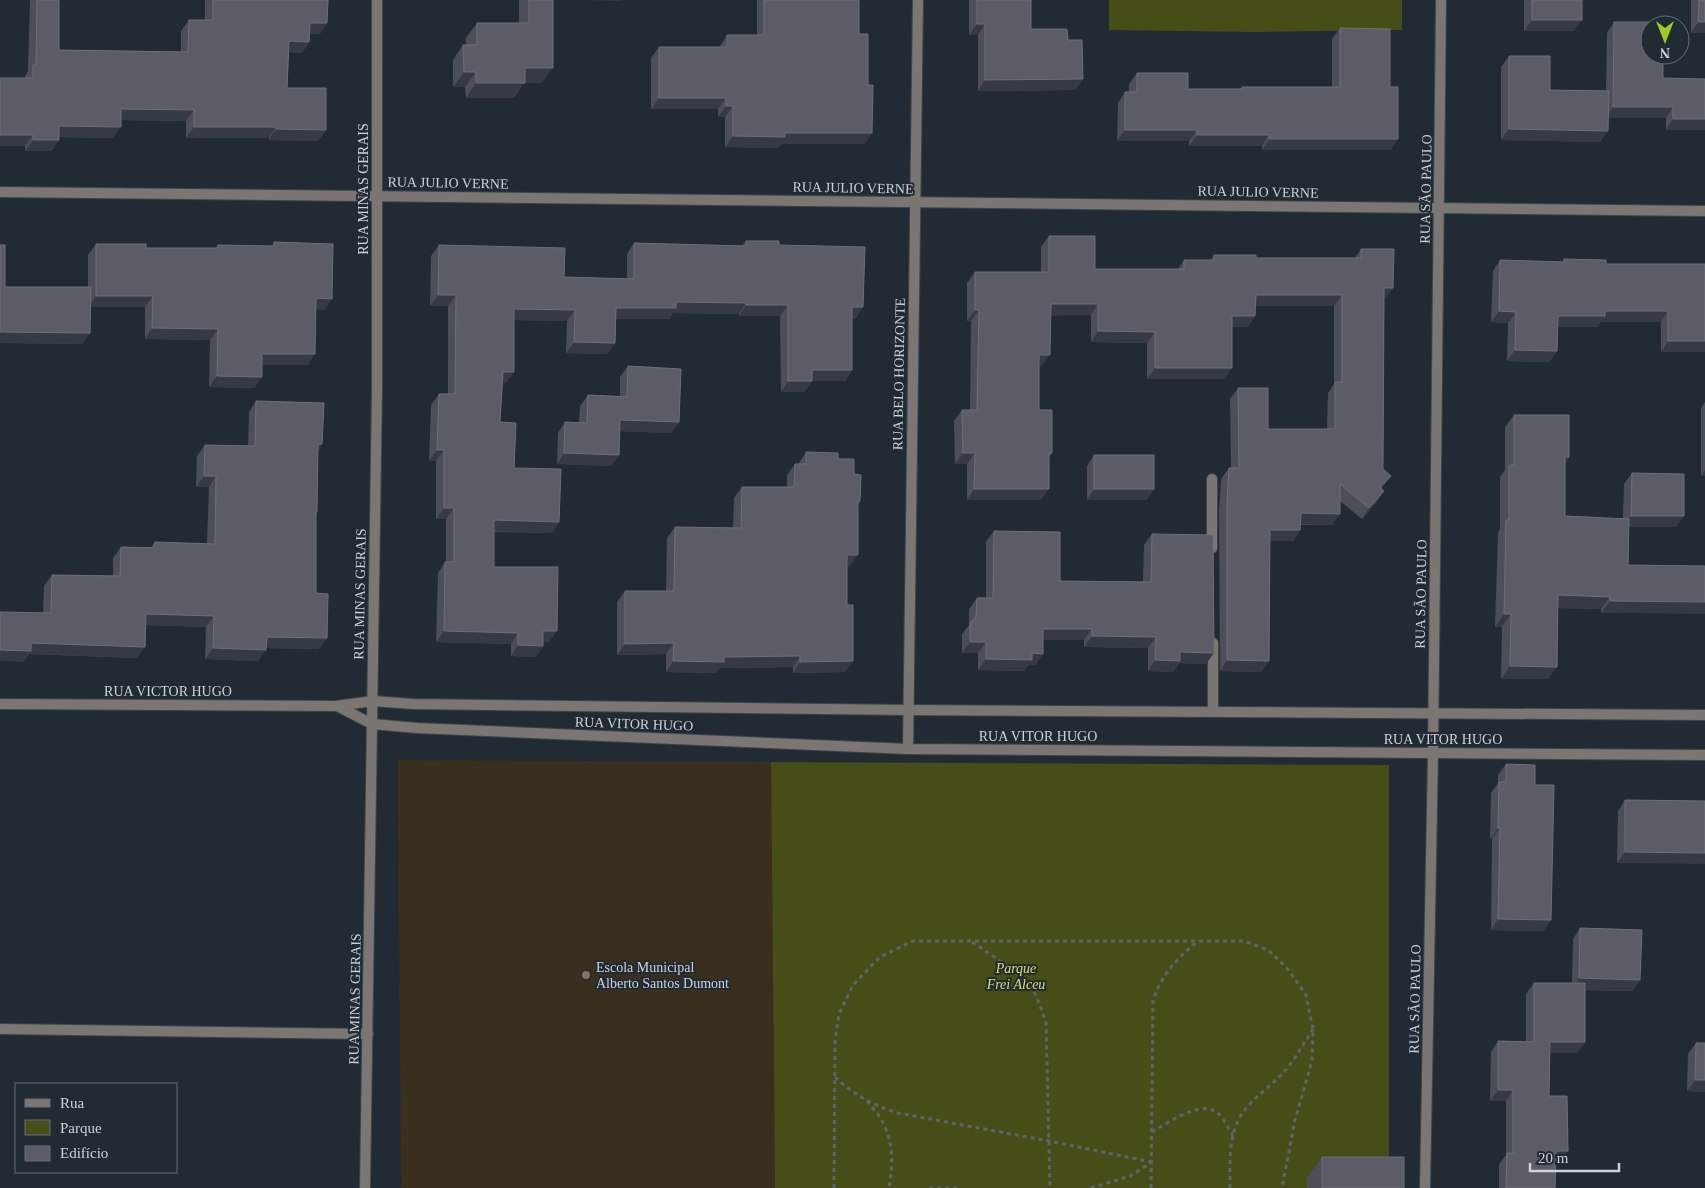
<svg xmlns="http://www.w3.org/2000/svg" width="1705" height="1188" viewBox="0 0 1705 1188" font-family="'Times New Roman',serif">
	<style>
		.education { fill: #392f1f }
		.green { fill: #474d17 }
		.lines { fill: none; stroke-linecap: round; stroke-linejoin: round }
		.service-casing { stroke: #3d454d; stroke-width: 12 }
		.minor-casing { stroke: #3d454d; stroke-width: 12 }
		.path { stroke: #5d646c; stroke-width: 3; stroke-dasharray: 4 4; stroke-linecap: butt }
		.service { stroke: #7b7672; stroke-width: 10 }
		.minor { stroke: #7b7672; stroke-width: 10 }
		.wall { fill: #4e4e59 }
		.shaded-wall { fill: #363a44 }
		.building { fill: #5b5c66; stroke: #6d6f78 }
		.education-dot { fill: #8d6e63; stroke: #222a33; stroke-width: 2 }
		.labels { text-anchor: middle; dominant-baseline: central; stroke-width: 4; stroke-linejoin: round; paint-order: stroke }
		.street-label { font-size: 14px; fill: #cdd2d8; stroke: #222a33 }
		.poi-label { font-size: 14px; fill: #cdd2d8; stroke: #222a33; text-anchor: start }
		.park-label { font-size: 14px; font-style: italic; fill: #d0e070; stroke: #222a33 }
	</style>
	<rect width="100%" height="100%" fill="#222a33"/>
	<polygon class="education" points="398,760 771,762 775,1188 401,1188"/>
	<g class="green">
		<polygon points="1109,0 1402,0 1402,30 1253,32 1109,30"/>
		<polygon points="771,762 1389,765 1389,1188 775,1188"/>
	</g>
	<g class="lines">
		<g class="service-casing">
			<g id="service">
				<polyline points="1212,479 1212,548"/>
				<polyline points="1213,643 1213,712"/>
			</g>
		</g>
		<g class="minor-casing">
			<g id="minor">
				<polyline points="0,192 1705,211"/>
				<polyline points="0,704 336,706 373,701 413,704 908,710 1705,715"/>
				<polyline points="337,706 372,724 417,728 908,749 1705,755"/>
				<polyline points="908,749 918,0"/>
				<polyline points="0,1029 368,1034"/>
				<polyline points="365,1188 377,388 377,0"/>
				<polyline points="1425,1188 1433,753 1441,0"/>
			</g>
		</g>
		<g class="path">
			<polyline points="972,942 1006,965 1022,977 1036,995 1046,1022 1050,1188"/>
			<path d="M835,1077C853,1094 874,1106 898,1113L1049,1141L1152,1162"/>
			<path d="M867,1101C872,1108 879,1114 882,1121C894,1142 893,1165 889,1188"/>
			<path d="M1152,1132C1168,1123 1203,1097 1220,1115C1225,1121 1229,1129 1233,1136"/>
			<polyline points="834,1188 835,1041 839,1014 853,985 880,957 913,941 1244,941 1268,950 1287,968 1306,995 1313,1029 1312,1061 1295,1120 1282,1188"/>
			<polyline points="929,1188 961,1188"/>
			<polyline points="1091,1188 1130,1176 1151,1163"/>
			<path d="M1151,1188L1153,1000C1163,973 1176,959 1198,941"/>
			<path d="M1230,1188C1230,1165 1228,1140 1239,1119C1248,1101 1268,1089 1282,1074C1294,1061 1303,1045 1313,1029"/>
		</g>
		<use href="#service" class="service"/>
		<use href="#minor" class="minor"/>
	</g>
	<g class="wall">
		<polygon points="30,0 59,0 59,50 181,52 181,31 189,20 205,20 205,0 328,0 320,34 310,34 309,42 302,53 289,52 287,88 326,130 318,141 269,140 269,138 186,138 186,121 121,120 113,138 59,137 59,140 51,151 25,151 25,146 0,146 25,78 25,76 28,71"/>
		<polygon points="519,0 553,0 542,83 524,83 514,98 466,98 465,87 453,87 453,60 463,45 466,45 466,38 477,23 519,23"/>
		<polygon points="757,0 859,0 859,34 865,144 781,144 778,148 725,147 725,117 718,117 718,109 651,109 651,58 659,47 720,47 720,46 727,35 757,35"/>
		<polygon points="969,0 1031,0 1031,29 1068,40 1083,79 1075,90 978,91 978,35 969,35"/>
		<polygon points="1524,0 1582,0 1574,31 1524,31"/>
		<rect x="1691" y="0" width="14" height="33"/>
		<polygon points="1614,22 1663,78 1705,79 1666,130 1666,118 1608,118 1600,142 1501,140 1501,67 1509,56 1550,90 1606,91 1607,33"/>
		<polygon points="1340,28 1391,150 1262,150 1262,146 1189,146 1189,141 1117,141 1118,103 1125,92 1129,92 1129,84 1137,73 1188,89 1240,89 1242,87 1332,87 1332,39"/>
		<polygon points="1049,236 1095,269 1178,269 1184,260 1211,260 1214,255 1256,258 1355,258 1361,249 1386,299 1384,299 1382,489 1377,502 1362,519 1340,501 1340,514 1332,525 1301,525 1300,530 1293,541 1270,541 1269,661 1261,672 1220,671 1219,513 1221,479 1229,468 1231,468 1230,399 1238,388 1268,429 1327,429 1328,393 1334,384 1334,306 1255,306 1248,327 1232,327 1224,379 1147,379 1147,343 1091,342 1091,315 1051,315 1042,366 1039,366 1039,410 1052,453 1049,457 1041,500 967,500 967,464 955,464 954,421 962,410 970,410 971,321 967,321 967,283 975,272 1041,272 1041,247"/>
		<polygon points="746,241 779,245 856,318 852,318 852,370 845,381 812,381 804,392 781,392 780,316 739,316 739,314 673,313 669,319 615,319 615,343 607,354 566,353 567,321 514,320 506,383 502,383 500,422 514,468 559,522 552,533 494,532 494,567 549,642 543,642 543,646 536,657 511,656 511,644 436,642 438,573 445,562 446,562 446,519 436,519 436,461 429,461 431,405 439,394 448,394 448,306 430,306 431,256 439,245 564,277 627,279 627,254 634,243 742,246"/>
		<polygon points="274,242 324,310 316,309 308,365 262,365 262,377 254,388 209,387 210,340 145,339 145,307 90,307 83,344 0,343 0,245 5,287 88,287 88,255 96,244 146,248 216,248 218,245 272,246"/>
		<polygon points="1564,259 1606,264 1705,264 1705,352 1661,352 1661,322 1601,322 1597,327 1558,327 1557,351 1549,362 1507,361 1508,323 1491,322 1493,271 1500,260 1562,262"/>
		<polygon points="628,366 679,422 671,433 619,431 611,466 557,464 558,433 565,422 579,423 580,406 588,395 620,396 620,377"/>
		<polygon points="256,401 322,444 318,451 317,512 316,514 316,593 319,649 266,648 258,661 205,659 206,627 146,625 145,647 137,658 29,654 23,662 43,613 44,586 52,575 113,576 113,558 121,547 151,547 155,542 207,544 209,487 196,487 197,456 205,445 248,446 249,412"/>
		<polygon points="1705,402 1705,476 1701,476 1701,408"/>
		<polygon points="1514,415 1569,457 1565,464 1565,516 1623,519 1624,484 1632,473 1676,527 1629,527 1628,565 1705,566 1601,613 1601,609 1558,608 1548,679 1501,679 1502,627 1495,627 1498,533 1500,529 1500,477 1505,470 1505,427"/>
		<polygon points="806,452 838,459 854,474 860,501 858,505 850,566 847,566 845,672 793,673 793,667 720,668 716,673 666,672 666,654 617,655 617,602 625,591 666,591 667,538 675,527 733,528 734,498 742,487 787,487 787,475 795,464 799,464 799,463"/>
		<polygon points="1094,455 1147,500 1087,500 1087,466"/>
		<polygon points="994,531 1060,581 1143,582 1144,545 1152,534 1206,664 1179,663 1173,672 1148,671 1148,648 1084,647 1084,640 1043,640 1036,665 1029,665 1024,671 978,670 978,653 962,653 962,634 969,625 969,609 977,598 986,598 986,542"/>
		<polygon points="1506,764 1535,785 1544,931 1491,930 1492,839 1490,839 1491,793 1498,783 1498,775"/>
		<polygon points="1625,800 1705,801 1617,863 1618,811"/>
		<polygon points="1580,928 1640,980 1632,991 1585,990 1585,1042 1577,1053 1550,1053 1549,1096 1568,1151 1560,1162 1556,1162 1555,1188 1499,1188 1499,1164 1506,1155 1506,1101 1490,1101 1491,1052 1498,1041 1526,1042 1526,994 1534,983 1572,983 1573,939"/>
		<polygon points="1696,1043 1705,1043 1705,1092 1687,1091 1688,1054"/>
		<polygon points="1322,1157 1404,1188 1307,1188 1307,1178"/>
	</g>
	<g class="shaded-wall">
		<polygon points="580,0 622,0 622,1"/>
		<polygon points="1532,20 1582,20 1574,31 1524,31"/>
		<polygon points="1698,22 1705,22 1705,33 1691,33"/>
		<polygon points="310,23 327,23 320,34 302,34"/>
		<polygon points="977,24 985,24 978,35 969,35"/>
		<polygon points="289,41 309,42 302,53 281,52"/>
		<polygon points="525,68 553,68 542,83 524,83 514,98 466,98 476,83"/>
		<polygon points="464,72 476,72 465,87 453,87"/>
		<polygon points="1083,79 1075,90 978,91 985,80"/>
		<polygon points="659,98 726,98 718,109 651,109"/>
		<polygon points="726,106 733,106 725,117 718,117"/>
		<polygon points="1613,107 1673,107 1666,118 1606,118"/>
		<polygon points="121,109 194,110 186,121 113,120"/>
		<polygon points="1673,119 1705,119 1705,130 1666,130"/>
		<polygon points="59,126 121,127 113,138 51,137"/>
		<polygon points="194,127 276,127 269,138 186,138"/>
		<polygon points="276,129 326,130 318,141 269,140"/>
		<polygon points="1509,129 1608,131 1600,142 1501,140"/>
		<polygon points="1125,130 1197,130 1189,141 1117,141"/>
		<polygon points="785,133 872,133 865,144 781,144 778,148 725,147 733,136"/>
		<polygon points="0,135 33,135 25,146 0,146"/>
		<polygon points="1197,135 1269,135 1262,146 1189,146"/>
		<polygon points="1269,139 1398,139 1391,150 1262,150"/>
		<polygon points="33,140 59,140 51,151 25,151"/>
		<polygon points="1384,288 1393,288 1386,299 1377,299"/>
		<polygon points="438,295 456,295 448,306 430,306"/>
		<polygon points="1256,295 1342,295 1334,306 1248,306"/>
		<polygon points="96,296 153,296 145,307 88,307"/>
		<polygon points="316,298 332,299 324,310 309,309"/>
		<polygon points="676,302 746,303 739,314 673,313 669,319 608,319 616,308"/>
		<polygon points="1051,304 1098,304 1091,315 1043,316"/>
		<polygon points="746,305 788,305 780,316 739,316"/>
		<polygon points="852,307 863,307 856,318 845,318"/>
		<polygon points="514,309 575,310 567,321 507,320"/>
		<polygon points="975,310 979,310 971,321 967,321"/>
		<polygon points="1499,311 1516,312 1508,323 1491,322"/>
		<polygon points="1605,311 1668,311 1661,322 1601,322 1597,327 1550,327 1558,316"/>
		<polygon points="1232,316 1255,316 1248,327 1224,327"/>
		<polygon points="152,328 218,329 210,340 145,339"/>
		<polygon points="1098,331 1155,332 1147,343 1091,342"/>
		<polygon points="0,332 90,333 83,344 0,343"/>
		<polygon points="1668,341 1705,341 1705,352 1661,352"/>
		<polygon points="574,342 615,343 607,354 566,353"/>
		<polygon points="1515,350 1557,351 1549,362 1507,361"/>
		<polygon points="262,354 315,354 308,365 254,365"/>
		<polygon points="1039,355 1050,355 1042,366 1032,366"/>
		<polygon points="1155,368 1232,368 1224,379 1147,379"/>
		<polygon points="812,370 852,370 845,381 812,381 804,392 781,392 788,381"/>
		<polygon points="503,372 514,372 506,383 495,383"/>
		<polygon points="217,376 262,377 254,388 209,387"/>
		<polygon points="620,420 679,422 671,433 612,431"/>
		<polygon points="318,444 322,444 315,455"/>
		<polygon points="437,450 444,450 436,461 429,461"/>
		<polygon points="564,453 619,455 611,466 557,464"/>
		<polygon points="963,453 975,453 967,464 955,464"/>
		<polygon points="1565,457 1569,457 1561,470"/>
		<polygon points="1705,470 1705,476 1701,476"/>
		<polygon points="204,476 216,476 209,487 196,487"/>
		<polygon points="974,489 1049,489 1041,500 967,500"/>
		<polygon points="1094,489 1154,489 1147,500 1087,500"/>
		<polygon points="1384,491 1377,502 1362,519 1369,508"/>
		<polygon points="444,508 454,508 446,519 436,519"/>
		<polygon points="1301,513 1340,514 1332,525 1293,524"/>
		<polygon points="1631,516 1684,516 1676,527 1623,527"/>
		<polygon points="494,520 559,522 552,533 487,531"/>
		<polygon points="1270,530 1300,530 1293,541 1263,541"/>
		<polygon points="847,555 858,555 850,566 839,566"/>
		<polygon points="1558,595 1610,597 1601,609 1549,608"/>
		<polygon points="1610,601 1705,602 1705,614 1601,613"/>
		<polygon points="146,614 214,616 206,627 138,625"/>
		<polygon points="1504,614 1511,614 1502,627 1495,627"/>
		<polygon points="1043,629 1092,629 1084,640 1036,640"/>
		<polygon points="444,631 518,633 511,644 436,642"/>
		<polygon points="543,631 557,631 549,642 536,642"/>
		<polygon points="1092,636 1156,637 1148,648 1084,647"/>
		<polygon points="267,637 327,638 319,649 259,648"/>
		<polygon points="970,642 986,642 978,653 962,653"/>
		<polygon points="31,643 145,647 137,658 29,654 23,662 0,661 0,650"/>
		<polygon points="674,643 666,654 617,655 625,644"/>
		<polygon points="518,645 543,646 536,657 511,656"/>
		<polygon points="213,648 266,650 258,661 205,659"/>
		<polygon points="1180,652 1214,653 1206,664 1179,663 1173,672 1148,671 1155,660"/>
		<polygon points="1032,653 1043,654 1036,665 1029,665 1024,671 978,670 986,659"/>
		<polygon points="800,656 793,667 720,668 716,673 666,672 673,661 724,657"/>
		<polygon points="1227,660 1269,661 1261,672 1220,671"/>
		<polygon points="853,661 845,672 793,673 800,662"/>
		<polygon points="1510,666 1557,667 1548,679 1501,679"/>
		<polygon points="1498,828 1500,828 1492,839 1490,839"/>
		<polygon points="1625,852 1705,853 1705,864 1617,863"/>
		<polygon points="1498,919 1551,920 1544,931 1491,930"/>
		<polygon points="1579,978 1640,980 1632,991 1572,989"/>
		<polygon points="1550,1042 1585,1042 1577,1053 1542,1053"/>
		<polygon points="1695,1080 1705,1080 1705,1092 1687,1091"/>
		<polygon points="1498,1090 1513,1090 1506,1101 1490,1101"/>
		<polygon points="1556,1151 1568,1151 1560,1162 1548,1162"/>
	</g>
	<g class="building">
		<polygon points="37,0 59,0 59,50 188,52 189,20 213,20 213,0 328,0 327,23 310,23 309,42 289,41 287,88 326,88 326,130 276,129 276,127 194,127 194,110 121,109 121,127 59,126 59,140 33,140 33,135 0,135 0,78 33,78 33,65 36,65"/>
		<polygon points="529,0 553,0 553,68 525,68 525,83 476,83 476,72 464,72 463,45 477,45 477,23 529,23"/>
		<polygon points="764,0 859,0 859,34 868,34 868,85 873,85 872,133 785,133 785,137 733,136 733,106 726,106 726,98 659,98 659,47 727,47 727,35 764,35"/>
		<polygon points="977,0 1031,0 1031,29 1067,29 1068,40 1082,40 1083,79 985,80 985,24 977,24"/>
		<rect x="1532" y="0" width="50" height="20"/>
		<polygon points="1699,0 1705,0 1705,22 1698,22"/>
		<polygon points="1614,22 1663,22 1663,25 1650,25 1650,55 1663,55 1663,78 1705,79 1705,119 1673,119 1673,107 1613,107"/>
		<polygon points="1340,28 1390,29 1390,87 1398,87 1398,139 1269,139 1269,135 1197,135 1197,130 1125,130 1125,92 1137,92 1137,73 1188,73 1188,89 1242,89 1242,87 1340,87"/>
		<polygon points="1509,56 1550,56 1550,90 1609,91 1608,131 1509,129"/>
		<polygon points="1049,236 1095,236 1095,269 1184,269 1184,260 1214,260 1214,255 1256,255 1256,258 1361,258 1361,249 1394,249 1393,288 1384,288 1383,469 1391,476 1380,488 1384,491 1369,508 1340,484 1340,514 1301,513 1300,530 1270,530 1269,661 1227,660 1227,502 1229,468 1239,468 1238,388 1268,388 1268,429 1335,429 1335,382 1342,382 1342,295 1256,295 1255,316 1232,316 1232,368 1155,368 1155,332 1098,331 1098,304 1051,304 1050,355 1039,355 1039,410 1052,410 1052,453 1049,453 1049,489 974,489 975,453 963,453 962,410 977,410 979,310 975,310 975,272 1049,272"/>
		<polygon points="746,241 779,241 779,245 865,247 863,307 852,307 852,370 812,370 812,381 788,381 788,305 746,305 746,303 676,302 676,308 616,308 615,343 574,342 575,310 514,309 514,372 503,372 500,422 516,423 514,468 561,469 559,522 494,520 494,567 558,567 557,631 543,631 543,646 518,645 518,633 444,631 445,562 454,562 454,508 444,508 444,450 437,450 439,394 455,394 456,295 438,295 439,245 565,248 564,277 634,279 634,243 746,246"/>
		<polygon points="274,242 333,244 332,299 316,298 315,354 262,354 262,377 217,376 218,329 152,328 153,296 96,296 96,244 146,244 146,248 218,248 218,245 274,246"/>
		<polygon points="0,245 5,245 5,287 91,287 90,333 0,332"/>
		<polygon points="1564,259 1606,260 1606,264 1705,264 1705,341 1668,341 1668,311 1605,311 1605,316 1558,316 1557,351 1515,350 1516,312 1499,311 1500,260 1564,262"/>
		<polygon points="628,366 681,369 679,422 620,420 619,455 564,453 565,422 587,423 588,395 627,397"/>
		<polygon points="256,401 324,403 322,444 318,444 317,512 316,512 316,593 328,594 327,638 267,637 266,650 213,648 214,616 146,614 145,647 31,643 31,651 0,650 0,612 51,613 52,575 120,576 121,547 154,548 155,542 215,544 216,476 204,476 205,445 255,446"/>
		<polygon points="1514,415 1569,415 1569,457 1565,457 1565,516 1629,519 1628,565 1705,566 1705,602 1610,601 1610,597 1558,595 1557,667 1510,666 1511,614 1504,614 1506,520 1509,520 1509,465 1514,465"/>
		<polygon points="806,452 838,453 838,459 854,459 854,474 861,475 860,501 858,501 858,555 847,555 847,605 853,605 853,661 800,662 800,656 724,657 724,662 673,661 674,643 625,644 625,591 674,591 675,527 741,528 742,487 794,487 795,464 806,464"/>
		<rect x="1094" y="455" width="60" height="34"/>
		<polygon points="1632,473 1684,474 1684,516 1631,516"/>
		<polygon points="994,531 1060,532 1060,581 1151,582 1152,534 1213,535 1214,653 1180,652 1180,661 1155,660 1156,637 1092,636 1092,629 1043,629 1043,654 1032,653 1032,660 986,659 986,642 970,642 970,623 976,617 977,598 993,598"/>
		<polygon points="1506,764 1535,765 1535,785 1554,785 1551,920 1498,919 1500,828 1498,828 1499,782 1506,782"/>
		<polygon points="1625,800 1705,801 1705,853 1625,852"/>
		<polygon points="1580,928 1642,930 1640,980 1579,978"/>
		<polygon points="1534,983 1585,983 1585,1042 1550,1042 1549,1096 1567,1096 1568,1151 1556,1151 1555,1188 1506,1188 1507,1153 1513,1153 1513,1090 1498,1090 1498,1041 1534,1042"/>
		<polygon points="1696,1043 1705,1043 1705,1080 1695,1080"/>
		<rect x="1322" y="1157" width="82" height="31"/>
	</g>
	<circle class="education-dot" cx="586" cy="975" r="5"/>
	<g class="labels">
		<g class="street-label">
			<text transform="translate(448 183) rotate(1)">RUA JULIO VERNE</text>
			<text transform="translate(853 188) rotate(1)">RUA JULIO VERNE</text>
			<text transform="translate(363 189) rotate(-90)">RUA MINAS GERAIS</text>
			<text transform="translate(1426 189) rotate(-89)">RUA SÃO PAULO</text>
			<text transform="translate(1258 192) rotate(1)">RUA JULIO VERNE</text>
			<text transform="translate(899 374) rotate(-89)">RUA BELO HORIZONTE</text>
			<text transform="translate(360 594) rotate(-89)">RUA MINAS GERAIS</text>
			<text transform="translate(1421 594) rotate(-89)">RUA SÃO PAULO</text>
			<text x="168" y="691">RUA VICTOR HUGO</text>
			<text transform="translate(634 724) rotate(2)">RUA VITOR HUGO</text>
			<text x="1038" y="736">RUA VITOR HUGO</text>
			<text x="1443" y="739">RUA VITOR HUGO</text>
			<text transform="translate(355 999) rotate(-89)">RUA MINAS GERAIS</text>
			<text transform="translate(1415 999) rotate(-89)">RUA SÃO PAULO</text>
		</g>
		<g class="poi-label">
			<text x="596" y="967">Escola Municipal<tspan x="596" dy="16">Alberto Santos Dumont</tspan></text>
		</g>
		<g class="park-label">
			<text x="1016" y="968">Parque<tspan x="1016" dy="16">Frei Alceu</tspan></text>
		</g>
	</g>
	<rect x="15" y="1083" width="162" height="90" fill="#222a33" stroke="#666d75"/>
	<rect x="25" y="1099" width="25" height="8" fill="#7b7672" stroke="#666d75"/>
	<text x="60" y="1108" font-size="15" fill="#cdd2d8">Rua</text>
	<rect x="25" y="1120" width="25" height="15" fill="#474d17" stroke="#666d75"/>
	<text x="60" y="1133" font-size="15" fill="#cdd2d8">Parque</text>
	<rect x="25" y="1146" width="25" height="15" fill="#5b5c66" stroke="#666d75"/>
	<text x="60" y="1158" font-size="15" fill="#cdd2d8">Edifício</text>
	<g transform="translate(1665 40) rotate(180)"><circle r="24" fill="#222a33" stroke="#666d75"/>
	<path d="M0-4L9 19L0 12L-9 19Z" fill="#a0c92b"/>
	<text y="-8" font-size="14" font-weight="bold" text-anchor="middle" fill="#cdd2d8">N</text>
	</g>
	<path d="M1530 1163v8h89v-8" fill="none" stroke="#cdd2d8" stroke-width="2.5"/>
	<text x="1538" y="1163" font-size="15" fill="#cdd2d8" stroke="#222a33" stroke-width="4" paint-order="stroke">20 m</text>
</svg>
